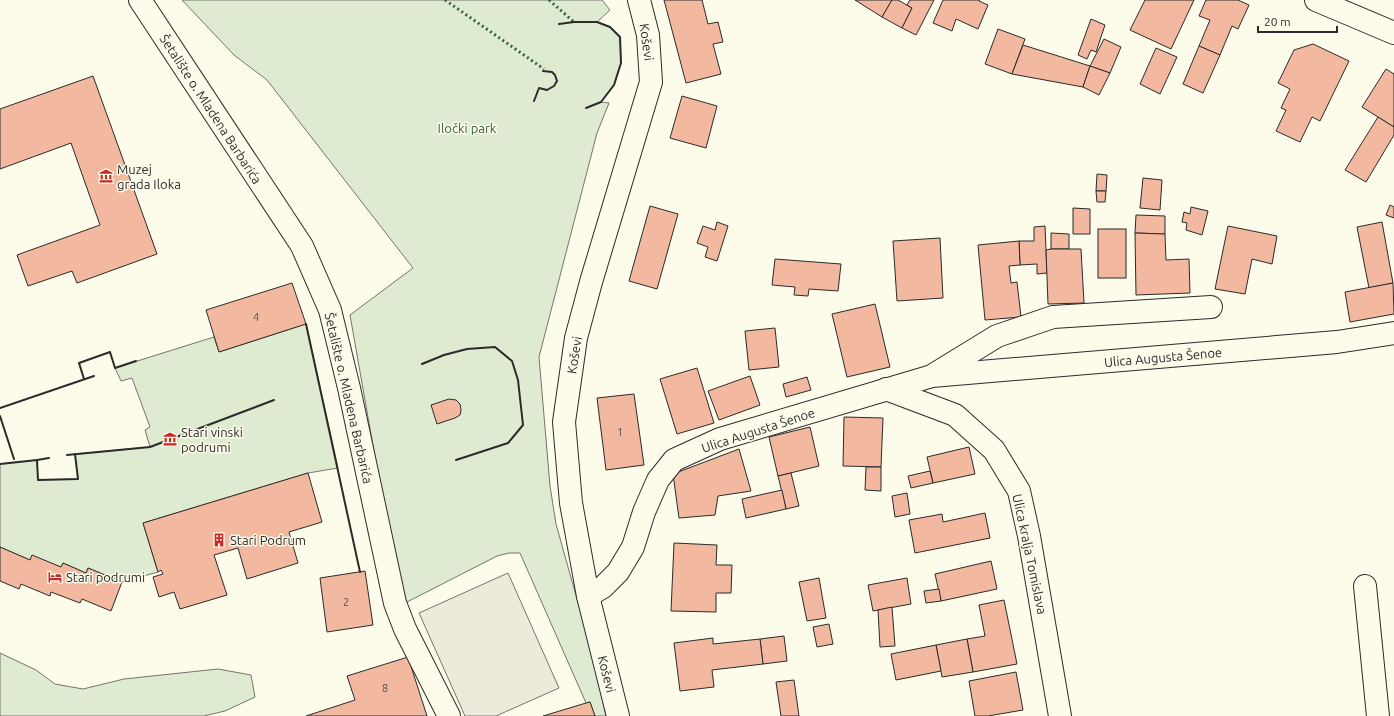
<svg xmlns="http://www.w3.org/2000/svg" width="1394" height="716" viewBox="0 0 1394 716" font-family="Ubuntu,sans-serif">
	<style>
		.green { fill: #deebd1; stroke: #74746e }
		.parking { fill: #eceadb; stroke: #74746e }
		.building { fill: #f2b8a0; stroke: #2b2b2b }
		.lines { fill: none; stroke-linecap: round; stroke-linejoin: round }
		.minor-casing { stroke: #2b2b2b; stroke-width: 24 }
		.major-casing { stroke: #2b2b2b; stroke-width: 24 }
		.minor { stroke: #fdfbea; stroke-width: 22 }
		.major { stroke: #fdfbea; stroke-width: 22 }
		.hedge { stroke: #34623c; stroke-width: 3; stroke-dasharray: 2 3; stroke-linecap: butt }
		.wall { stroke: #2b2b2b; stroke-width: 2 }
		.labels { text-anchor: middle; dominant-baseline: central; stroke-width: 3; stroke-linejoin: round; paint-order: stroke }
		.number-label { font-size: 11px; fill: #5d4e48 }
		.street-label { font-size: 13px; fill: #2b2b2b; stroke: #fdfbea }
		.park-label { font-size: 13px; fill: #34623c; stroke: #fdfbea }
		.poi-label { font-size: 13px; fill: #2b2b2b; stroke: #fdfbea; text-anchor: start }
	</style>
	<rect width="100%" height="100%" fill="#fdfbea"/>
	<g class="green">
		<polygon points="182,0 602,0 610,10 597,22 610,27 620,37 621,63 614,85 601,102 609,103 597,133 539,357 550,486 556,524 592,653 606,716 595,716 590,702 586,703 520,553 509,553 497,556 407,602 397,582 350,315 413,268 267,80 234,55"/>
		<polygon points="306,324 338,468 308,473 143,523 158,572 122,582 88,568 86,573 63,563 61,567 30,560 0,547 0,464 37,460 38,480 78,479 75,454 150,447 145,430 150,427 132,378 121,381 115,368 214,337 219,352"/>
		<polygon points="0,653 36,670 55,684 83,689 124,679 218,669 251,675 255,697 225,711 204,716 0,716"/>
	</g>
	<polygon class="parking" points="508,573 559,688 496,716 465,716 419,613"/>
	<g class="building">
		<polygon points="664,0 702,0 708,24 718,22 723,42 713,44 721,74 686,83"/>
		<polygon points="855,0 892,0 882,17"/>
		<polygon points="892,0 898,0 912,8 902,28 882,17"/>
		<polygon points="910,0 934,0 916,35 902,28 912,8 907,5"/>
		<polygon points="943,0 980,0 979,1 988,5 978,29 956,19 952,31 933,23"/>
		<polygon points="1145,0 1194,0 1171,49 1130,30"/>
		<polygon points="1206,0 1238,0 1249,5 1238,29 1232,26 1220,55 1199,46 1210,20 1199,16"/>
		<polygon points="1091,19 1105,25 1096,52 1091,50 1087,59 1078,55"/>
		<polygon points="998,29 1025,39 1012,74 985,64"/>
		<polygon points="1104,39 1121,47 1110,73 1090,66"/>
		<polygon points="1313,44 1349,61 1320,121 1312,117 1300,142 1276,131 1286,110 1281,108 1290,89 1278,83 1294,50"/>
		<polygon points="1023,45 1090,66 1083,87 1012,74"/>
		<polygon points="1199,46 1220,55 1203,93 1183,84"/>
		<polygon points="1156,48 1177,57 1160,94 1140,84"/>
		<polygon points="1090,66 1110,73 1099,95 1083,87"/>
		<polygon points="1386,69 1394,74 1394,127 1362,107"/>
		<polygon points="93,76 157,254 77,283 72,271 28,286 17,255 100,225 71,143 0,169 0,109"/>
		<polygon points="682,96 717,106 706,148 670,138"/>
		<polygon points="1378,117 1394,127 1394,135 1366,182 1345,170"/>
		<polygon points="1097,174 1107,175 1106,191 1096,191"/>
		<polygon points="1143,178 1162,180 1160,210 1140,208"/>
		<polygon points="1096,191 1106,191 1105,202 1097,202"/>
		<polygon points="1390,205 1394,207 1394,218 1386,215"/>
		<polygon points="650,206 678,214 657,289 629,281"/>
		<polygon points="1191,207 1208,211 1202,235 1186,230 1187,223 1182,222 1184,212 1190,214"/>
		<polygon points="1073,208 1090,209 1090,234 1073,234"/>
		<polygon points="1136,215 1165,216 1165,234 1135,233"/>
		<polygon points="717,222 728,226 717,261 705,257 708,247 697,243 703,226 715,230"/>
		<polygon points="1382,222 1393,283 1369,288 1357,227"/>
		<polygon points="1045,226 1047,273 1037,274 1037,264 1020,265 1019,241 1034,241 1034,227"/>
		<polygon points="1228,226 1277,236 1272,264 1252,259 1245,294 1215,289"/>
		<rect x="1098" y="229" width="28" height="49"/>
		<polygon points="1051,233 1069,234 1069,249 1051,249"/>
		<polygon points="1135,233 1165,234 1166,260 1189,259 1190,293 1136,295"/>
		<polygon points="940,238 943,298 897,301 893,241"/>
		<polygon points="1019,241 1020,265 1009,266 1011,283 1017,282 1021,317 985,320 978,245"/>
		<polygon points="1051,249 1081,249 1084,303 1048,304 1046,250"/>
		<polygon points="775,259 841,264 838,291 809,289 808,296 794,295 795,287 772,285"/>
		<polygon points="292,283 306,324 219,352 206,310"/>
		<polygon points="1393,283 1394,314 1350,322 1345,292"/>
		<polygon points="875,304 890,367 847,377 832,314"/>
		<polygon points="775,328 779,367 749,370 745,331"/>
		<polygon points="697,368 714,423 677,434 660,379"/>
		<polygon points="750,376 760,405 719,420 708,391"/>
		<polygon points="807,377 811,390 786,397 783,384"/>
		<polygon points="634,394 644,465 606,470 597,398"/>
		<polygon points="449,399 456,400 460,404 461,410 460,415 455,418 437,424 431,405"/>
		<polygon points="844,417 883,418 881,467 843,466"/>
		<polygon points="810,427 819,466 778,476 769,437"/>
		<polygon points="969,447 975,474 933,483 927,457"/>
		<polygon points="739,449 751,491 718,496 715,515 679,518 673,474"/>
		<polygon points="866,467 881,467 881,491 865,490"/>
		<polygon points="930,471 933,483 911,488 908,476"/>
		<polygon points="308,473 322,522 289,532 298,563 247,579 238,548 214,555 227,595 180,609 174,592 159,597 153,577 163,574 161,570 158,572 143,523"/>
		<polygon points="791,473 799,506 786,509 778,476"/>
		<polygon points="782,490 786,509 746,518 742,499"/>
		<polygon points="907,493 910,514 895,517 892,496"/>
		<polygon points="985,513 990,538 915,553 909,520 942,514 943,522"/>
		<polygon points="674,543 717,545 716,565 732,565 731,593 716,593 716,612 671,611"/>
		<polygon points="0,547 30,560 32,555 61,567 63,563 86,573 88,568 122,582 111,611 82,599 80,603 51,592 50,596 21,584 19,589 0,581"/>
		<polygon points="991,561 997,589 941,601 935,574"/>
		<polygon points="365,571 373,625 327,632 320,578"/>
		<polygon points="819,578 826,618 807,621 799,582"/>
		<polygon points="907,578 911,604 873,611 868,585"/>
		<polygon points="939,589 941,601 926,603 924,591"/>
		<polygon points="1004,600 1017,664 973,672 967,639 985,636 979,605"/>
		<polygon points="892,607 895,646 880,647 878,610"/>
		<polygon points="829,624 833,644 817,647 813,627"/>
		<polygon points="784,636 787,661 763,664 760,639"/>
		<polygon points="713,638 713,644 760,639 763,664 712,670 714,687 680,691 674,643"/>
		<polygon points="967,639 973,672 942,677 936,645"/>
		<polygon points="936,645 941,671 896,680 891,654"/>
		<polygon points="408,657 427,716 306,716 355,700 347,676"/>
		<polygon points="1016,672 1023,710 988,716 975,716 969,681"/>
		<polygon points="794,680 799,716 781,716 776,682"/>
		<polygon points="590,702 595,716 543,716 586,703"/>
	</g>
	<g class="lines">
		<g class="minor-casing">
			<g id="minor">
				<polyline points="140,0 302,246 330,310 349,388 395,603 405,629 449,716"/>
				<polyline points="1316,0 1394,33"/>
				<polyline points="935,374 997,336 1053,317 1211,307"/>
				<polyline points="886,389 955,415 994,450 1019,491 1029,536 1060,716"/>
				<polyline points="1365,586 1378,716"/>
				<polyline points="588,596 603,587 618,572 633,547 644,512 658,480 674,460 720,439 932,376 1337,342 1394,333"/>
			</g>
		</g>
		<g class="major-casing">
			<polyline id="major" points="618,716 588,596 571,503 564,422 576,338 591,282 651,82 648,35 639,0"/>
		</g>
		<use href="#minor" class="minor"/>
		<use href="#major" class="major"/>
		<g class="hedge">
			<polyline points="445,0 544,69"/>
			<polyline points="549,0 574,22"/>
		</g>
		<g class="wall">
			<polyline points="559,24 574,22 597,22 610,27 620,37 621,63 614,85 601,102 586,108"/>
			<polyline points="534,101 539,88 547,90 554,86 557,81 555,75 552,72 543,71"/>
			<polyline points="306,324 360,572"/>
			<polyline points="422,364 444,355 467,349 495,347 512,361 518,380 523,425 508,443 456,460"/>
			<polyline points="84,379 79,363 110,352 115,368 136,361"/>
			<polyline points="0,408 94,376"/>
			<polyline points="0,416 14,459"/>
			<polyline points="67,455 150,447 274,400"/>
			<polyline points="37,460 49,458"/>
			<polyline points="0,464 37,460 38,480 78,479 75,454"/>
		</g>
	</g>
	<defs>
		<g id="museum-bare" transform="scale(1.08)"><path d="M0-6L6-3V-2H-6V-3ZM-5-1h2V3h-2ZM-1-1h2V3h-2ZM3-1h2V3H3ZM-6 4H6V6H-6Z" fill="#c62828" stroke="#fdfbea" stroke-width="2.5" paint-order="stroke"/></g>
		<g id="building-bare" transform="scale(1.08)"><path d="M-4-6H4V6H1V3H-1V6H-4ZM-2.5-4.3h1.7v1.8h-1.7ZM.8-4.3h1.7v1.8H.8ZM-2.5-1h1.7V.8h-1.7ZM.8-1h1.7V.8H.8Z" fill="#c62828" stroke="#fdfbea" stroke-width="2.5" paint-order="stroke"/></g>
		<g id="hotel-bare" transform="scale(1.08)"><path d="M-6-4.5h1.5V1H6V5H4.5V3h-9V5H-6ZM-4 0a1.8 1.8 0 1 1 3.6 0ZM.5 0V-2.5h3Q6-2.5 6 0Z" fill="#c62828" stroke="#fdfbea" stroke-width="2.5" paint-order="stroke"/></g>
	</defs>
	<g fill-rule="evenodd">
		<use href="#museum-bare" x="106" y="176"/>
		<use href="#museum-bare" x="170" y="439"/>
		<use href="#building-bare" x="219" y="540"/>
		<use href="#hotel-bare" x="55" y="577"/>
	</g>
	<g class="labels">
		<g class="number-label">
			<text x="256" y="317">4</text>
			<text x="620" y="432">1</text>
			<text x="346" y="602">2</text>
			<text x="385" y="688">8</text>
		</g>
		<g class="street-label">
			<text transform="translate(647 42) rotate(82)">Koševi</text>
			<text transform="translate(211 109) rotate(57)">Šetalište o. Mladena Barbarića</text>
			<text transform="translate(574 355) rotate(-81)">Koševi</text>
			<text transform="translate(1163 357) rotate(-5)">Ulica Augusta Šenoe</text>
			<text transform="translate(349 398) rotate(77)">Šetalište o. Mladena Barbarića</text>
			<text transform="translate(758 430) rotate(-18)">Ulica Augusta Šenoe</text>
			<text transform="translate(1030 554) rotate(78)">Ulica kralja Tomislava</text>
			<text transform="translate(607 674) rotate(76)">Koševi</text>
		</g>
		<g class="park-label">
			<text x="467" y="128">Iločki park</text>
		</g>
		<g class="poi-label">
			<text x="117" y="169">Muzej<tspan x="117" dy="15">grada Iloka</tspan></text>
			<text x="181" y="432">Stari vinski<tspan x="181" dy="15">podrumi</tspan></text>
			<text x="230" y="540">Stari Podrum</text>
			<text x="66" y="577">Stari podrumi</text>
		</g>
	</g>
	<path d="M1258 26v6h79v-6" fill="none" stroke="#2b2b2b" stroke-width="2"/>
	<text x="1264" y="26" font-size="12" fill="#2b2b2b" stroke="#fdfbea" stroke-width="3" paint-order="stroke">20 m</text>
</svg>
